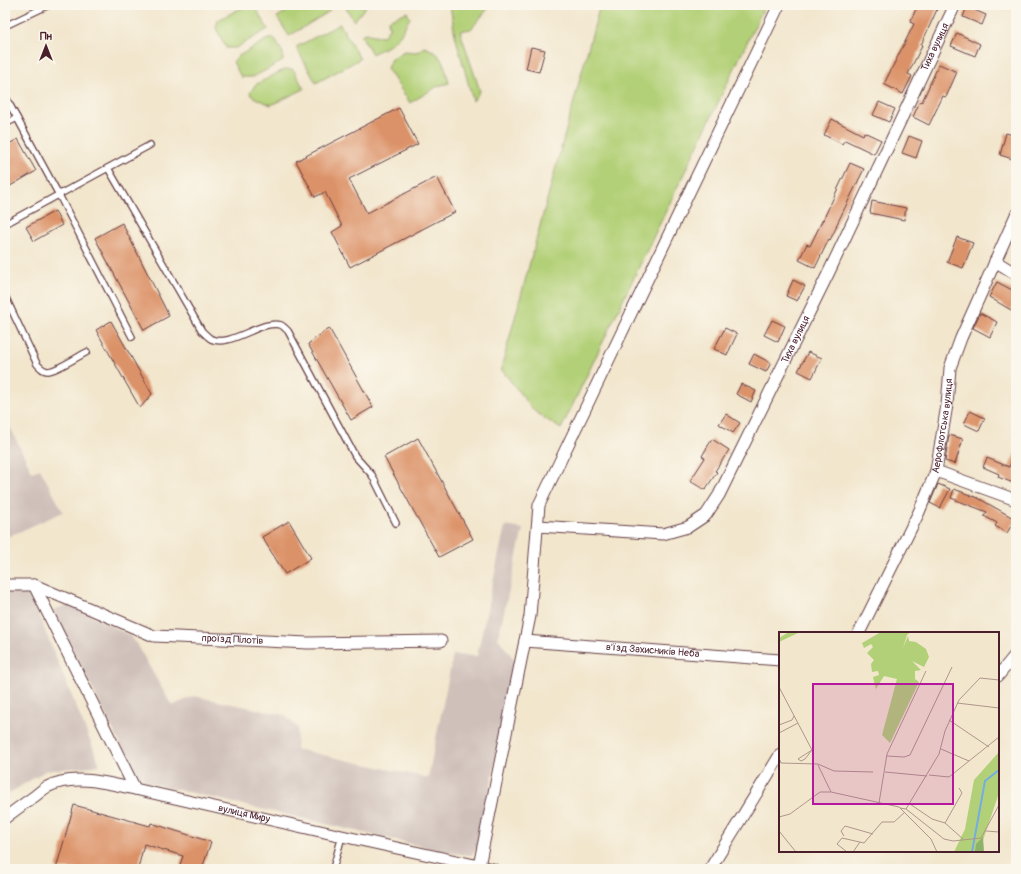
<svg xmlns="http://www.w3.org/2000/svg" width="1021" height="874" viewBox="0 0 1021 874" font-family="Pangolin,sans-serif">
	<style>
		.industrial { fill: #cfc0ba }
		.green { fill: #b2d077; stroke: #7e7851 }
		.building { fill: #dc9268 }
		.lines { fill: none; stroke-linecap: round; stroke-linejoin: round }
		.service-casing { stroke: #633d43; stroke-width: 8 }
		.minor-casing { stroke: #633d43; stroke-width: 13 }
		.service { stroke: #fff; stroke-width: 5.5 }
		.minor { stroke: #fff; stroke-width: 11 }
		.labels { text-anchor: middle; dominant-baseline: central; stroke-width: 3.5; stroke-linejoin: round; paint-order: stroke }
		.street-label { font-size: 10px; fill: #4a1f2b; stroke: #fbf7ec }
		.inset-river { fill: none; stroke: #74ade4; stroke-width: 2 }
		.inset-road { fill: none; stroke: #af968c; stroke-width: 1 }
		.view { fill: #b5179e; fill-opacity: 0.15; stroke: #b5179e; stroke-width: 2 }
		.inset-edge { fill: none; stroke: #4a1f2b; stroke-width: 2 }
	</style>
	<rect width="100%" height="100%" fill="#fbf7ec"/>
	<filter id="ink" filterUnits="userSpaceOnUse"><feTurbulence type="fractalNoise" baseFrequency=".025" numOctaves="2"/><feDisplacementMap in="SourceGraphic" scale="8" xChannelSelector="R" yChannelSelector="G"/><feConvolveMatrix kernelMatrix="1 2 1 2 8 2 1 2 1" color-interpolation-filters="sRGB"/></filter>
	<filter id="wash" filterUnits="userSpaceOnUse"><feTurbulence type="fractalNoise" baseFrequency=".012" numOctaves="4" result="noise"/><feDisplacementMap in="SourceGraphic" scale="16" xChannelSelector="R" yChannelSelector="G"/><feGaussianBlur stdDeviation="0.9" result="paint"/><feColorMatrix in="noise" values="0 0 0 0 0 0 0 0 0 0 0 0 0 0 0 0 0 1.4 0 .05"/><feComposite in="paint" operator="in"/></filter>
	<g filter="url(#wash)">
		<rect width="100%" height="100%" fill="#f2e6cd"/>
		<g class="industrial">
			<polygon points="5,417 32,472 40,469 63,512 5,538"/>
			<polygon points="505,526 523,529 498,638 516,662 478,848 471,855 450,853 145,782 133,769 53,610 70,604 129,635 136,643 172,706 194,696 285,715 298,728 296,749 428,778 453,655 477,656"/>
			<polygon points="5,589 28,589 100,765 45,771 5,796"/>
		</g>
		<g class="green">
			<polygon points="247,5 254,5 268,29 236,48 226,48 216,28 218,20"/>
			<polygon points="298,5 327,5 330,11 289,36 277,17"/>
			<polygon points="344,5 367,5 354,21"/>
			<polygon points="450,5 491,5 471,29 460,31 480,91 473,101 455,35"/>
			<polygon points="600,5 765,5 561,429 534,411 501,369"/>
			<polygon points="407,12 410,18 400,35 390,45 372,54 361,35 366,33 373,35 384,36 389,28 388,20"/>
			<polygon points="340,24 360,59 316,83 296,47"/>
			<polygon points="274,38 283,53 283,61 253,77 241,77 233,62 237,57 266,40"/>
			<polygon points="424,47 436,52 444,64 449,83 438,86 410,103 387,68 391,59 404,51 417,52"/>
			<polygon points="285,69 293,69 304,89 271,105 253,97 250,93 255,85"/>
		</g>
		<g id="blocks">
			<g class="building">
				<polygon points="918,5 939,5 921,45 922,46 908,74 912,76 903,94 884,84 914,24 910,22"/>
				<polygon points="967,7 986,15 982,25 963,17"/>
				<polygon points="957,33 980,44 975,56 951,46"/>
				<polygon points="531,47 545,50 539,72 526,69"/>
				<polygon points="939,64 957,72 946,97 943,96 929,125 913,117 920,101 922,102"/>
				<polygon points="879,102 895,109 889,122 873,115"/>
				<polygon points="399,108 418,144 349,179 367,213 437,177 455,212 350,267 332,232 342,226 325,192 315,197 296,161"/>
				<polygon points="832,119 863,135 864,132 881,140 874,154 845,140 842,144 824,135"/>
				<polygon points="1006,133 1016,136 1016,160 1000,155"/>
				<polygon points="909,136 922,141 916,158 902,153"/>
				<polygon points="18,139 36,171 5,189 5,146"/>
				<polygon points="850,163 864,169 836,226 837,226 830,240 829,239 815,268 799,260 807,244 810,246 823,219 823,220"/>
				<polygon points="872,201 906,208 904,220 870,213"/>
				<polygon points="55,211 62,225 34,241 26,227"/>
				<polygon points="122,223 169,316 144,330 95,238"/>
				<polygon points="957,237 973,243 963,268 947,262"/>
				<polygon points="793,280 805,286 797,301 786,296"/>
				<polygon points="997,282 1016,292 1016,301 1011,310 989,297"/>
				<polygon points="980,313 997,322 990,337 973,328"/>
				<polygon points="772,320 785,326 778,342 764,335"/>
				<polygon points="111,321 152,394 140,408 96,330"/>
				<polygon points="329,328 373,407 351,420 308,344"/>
				<polygon points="725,328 737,334 727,355 714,349"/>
				<polygon points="808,352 822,358 812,378 798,371"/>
				<polygon points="754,354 771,363 766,372 749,364"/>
				<polygon points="741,384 756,391 751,402 736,394"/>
				<polygon points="970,411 985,418 979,431 964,424"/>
				<polygon points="726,414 740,423 733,433 719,424"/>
				<polygon points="949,435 963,439 955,464 945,461"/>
				<polygon points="418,438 473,539 439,557 384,457"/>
				<polygon points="712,439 729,450 715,471 717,472 705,490 690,481 705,458 702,456"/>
				<polygon points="1016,451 1016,484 998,477 999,474 983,467 987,458 1009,467"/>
				<polygon points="938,484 950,489 940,508 930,503"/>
				<polygon points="954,489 978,498 1015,519 1007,533 995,526 997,523 984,516 987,512 951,498"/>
				<polygon points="289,521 311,558 285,574 262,537"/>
				<polygon points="74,805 150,826 151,823 211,842 202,869 194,869 180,865 183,856 144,844 138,869 56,869"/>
			</g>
		</g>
	</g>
	<g filter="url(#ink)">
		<use href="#blocks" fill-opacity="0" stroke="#633d43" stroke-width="1"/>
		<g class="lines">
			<g class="service-casing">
				<g id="service">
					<polyline points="5,26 49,5"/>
					<polyline points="5,96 17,118 5,124"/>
					<polyline points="17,118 59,195 132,337"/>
					<path d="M108,168L202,331C204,333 208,337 211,339C231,348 261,319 281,325C283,326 286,329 288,331L355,456L372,475L396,523"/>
					<polyline points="5,224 150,145"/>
					<path d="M5,296L37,364C41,368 43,371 48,371C56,371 79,356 87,352"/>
					<polyline points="333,869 342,836"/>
				</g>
			</g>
			<g class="minor-casing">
				<g id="minor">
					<polyline points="995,261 1016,274"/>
					<polyline points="936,471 1016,500"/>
					<path id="s1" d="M538,526L663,534L688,527L706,515L719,495L828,274L955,5"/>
					<path id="s2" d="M5,585H34L154,636L308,643L441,641"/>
					<polyline points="34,585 135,789"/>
					<path id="s3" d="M859,633L919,512L936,471L947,405L950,368L961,338L1016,215"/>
					<path id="s4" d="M525,641L780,660"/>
					<polyline points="998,676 1016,654"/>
					<path id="s5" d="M5,818C15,810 25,803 35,796C39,793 43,789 47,787C73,773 108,783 135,789L342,836L493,869"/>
					<polyline points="479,866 530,616 539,505 779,5"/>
					<polyline points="710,869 780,755"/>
				</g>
			</g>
			<use href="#service" class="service"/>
			<use href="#minor" class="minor"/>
		</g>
	</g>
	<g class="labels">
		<g class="street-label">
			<text stroke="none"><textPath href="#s1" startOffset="694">Тиха вулиця</textPath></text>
			<text stroke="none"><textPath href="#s1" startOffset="370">Тиха вулиця</textPath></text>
			<text stroke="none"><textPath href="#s3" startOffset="225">Аерофлотська вулиця</textPath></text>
			<text stroke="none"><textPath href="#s2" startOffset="238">проїзд Пілотів</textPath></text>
			<text stroke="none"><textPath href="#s4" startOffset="128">в'їзд Захисників Неба</textPath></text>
			<text stroke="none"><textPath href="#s5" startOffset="254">вулиця Миру</textPath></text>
		</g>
	</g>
	<g transform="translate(779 632)">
		<rect width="220" height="220" fill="#f2e6cd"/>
		<path d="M10,0H21L0,10V6ZM102,0H131L128,3L124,16L129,4L130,9L137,10L147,17L150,25L145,35L133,29L142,38L136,39V47L140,50L111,111L103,103L118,47L105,44L97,57L99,66L94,45L100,43L99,39L93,40L92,32L95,28L88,21L94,15L92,12L85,16L83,11ZM220,120V161L200,220H175L186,197L195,148Z" fill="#b2d077"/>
		<path d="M204,205L205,220H196L197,212Z" fill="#8db268"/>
		<path class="inset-river" d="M193,220L206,149L220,138"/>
		<path class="inset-road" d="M0,55L33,118M178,71L220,76M170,88L210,115M0,93L13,88L15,84M0,101L19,91M162,117L190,129M33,118L26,127L22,129L19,127ZM108,124L125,125L131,123L173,35M0,126L2,131L39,132L55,139L94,140M39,133L52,160M106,140L148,144M150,143L170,145L220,105M100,171L108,122L147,39M131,172L153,187L166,191L184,207M121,176L127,177L165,207L174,209L202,206L220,173M127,177L160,122L166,99L180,68L201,46L220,48M0,185L11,182L41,160H52L120,175L152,207L158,220M166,191L183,161L180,156M0,199L17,220M207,199L220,200M65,204L62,199L66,194L94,202M68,220L58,212L63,206L85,211L103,190H115L126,180M74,220L81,210"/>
		<path class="view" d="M34,52H174V172H34Z"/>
		<rect width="220" height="220" class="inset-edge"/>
	</g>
	<rect width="1021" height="874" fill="none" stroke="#fbf7ec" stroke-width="20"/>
	<g transform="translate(46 46)" stroke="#fbf7ec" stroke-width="3" paint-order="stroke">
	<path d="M0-3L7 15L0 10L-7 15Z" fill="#4a1f2b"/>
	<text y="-6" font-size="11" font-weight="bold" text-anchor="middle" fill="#4a1f2b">Пн</text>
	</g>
</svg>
